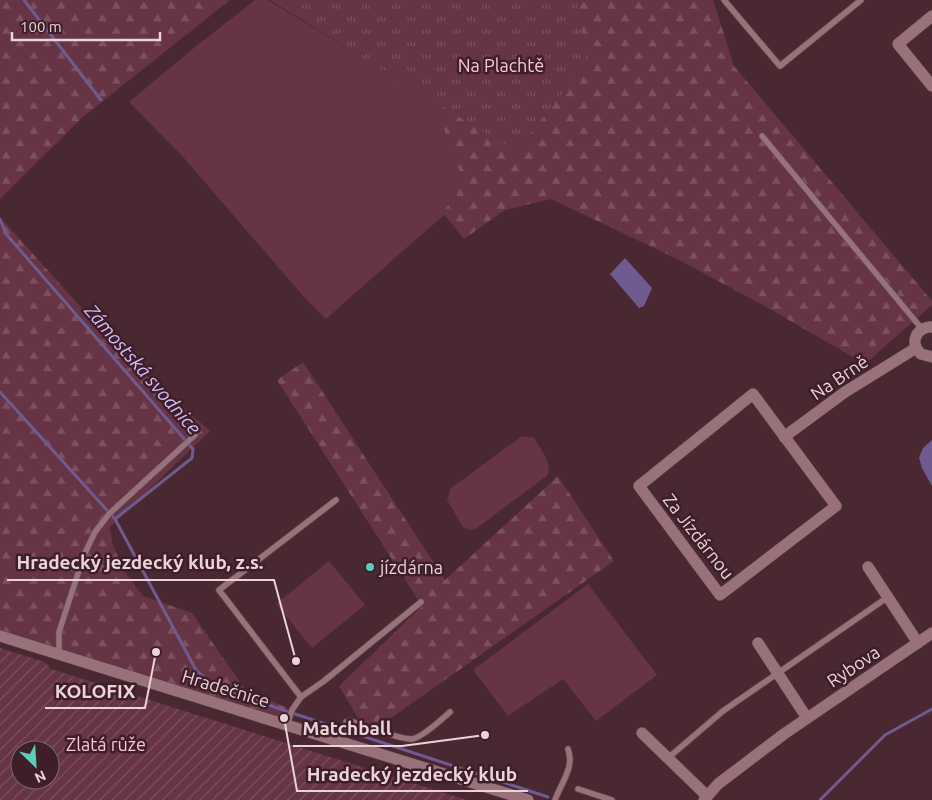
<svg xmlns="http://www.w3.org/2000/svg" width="932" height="800" viewBox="0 0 932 800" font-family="Ubuntu,sans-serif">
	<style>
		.grass { fill: #663444 }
		.forest { fill: url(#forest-firs) }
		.park { fill: url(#park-tufts) }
		.garden { fill: url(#garden-furrows); fill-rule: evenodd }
		.water { fill: #6f5b8f }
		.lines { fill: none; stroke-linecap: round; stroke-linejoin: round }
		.stream { stroke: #6f5b8f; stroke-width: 3 }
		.service-casing { stroke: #63474f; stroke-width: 7 }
		.minor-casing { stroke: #63474f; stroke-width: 12 }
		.service { stroke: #98717b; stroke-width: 5.5 }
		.minor { stroke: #98717b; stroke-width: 11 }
		.poi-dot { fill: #5bcebb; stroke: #3e1e28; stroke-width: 2 }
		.labels { text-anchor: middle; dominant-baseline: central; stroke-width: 5; stroke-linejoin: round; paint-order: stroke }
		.park-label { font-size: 18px; fill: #fec5d4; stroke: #3e1e28 }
		.street-label { font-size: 18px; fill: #ead4d9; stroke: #3e1e28 }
		.poi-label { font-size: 18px; fill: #ead4d9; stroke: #3e1e28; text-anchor: start }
		.water-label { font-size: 19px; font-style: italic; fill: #d6bffe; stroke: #3e1e28 }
		.leader { fill: none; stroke: #ead4d9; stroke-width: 2 }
		.callout-dot { fill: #ead4d9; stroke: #3e1e28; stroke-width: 2 }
		.callout-label { font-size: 19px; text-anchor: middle; font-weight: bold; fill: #ead4d9; stroke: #3e1e28; stroke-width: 5; stroke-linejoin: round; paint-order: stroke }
	</style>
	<defs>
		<pattern id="forest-firs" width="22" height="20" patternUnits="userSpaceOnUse" patternTransform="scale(1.25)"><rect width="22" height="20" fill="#663444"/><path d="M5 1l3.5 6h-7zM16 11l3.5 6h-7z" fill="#7c505e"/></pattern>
		<pattern id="park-tufts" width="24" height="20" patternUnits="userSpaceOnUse" patternTransform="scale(1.25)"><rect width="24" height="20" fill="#663444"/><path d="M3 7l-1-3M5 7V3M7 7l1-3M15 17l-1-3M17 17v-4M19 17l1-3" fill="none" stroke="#7c505e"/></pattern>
		<pattern id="garden-furrows" width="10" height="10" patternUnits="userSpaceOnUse" patternTransform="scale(1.25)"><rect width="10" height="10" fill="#663444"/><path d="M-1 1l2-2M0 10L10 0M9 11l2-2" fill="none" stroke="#7c505e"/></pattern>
	</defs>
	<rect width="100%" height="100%" fill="#492832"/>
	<g class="grass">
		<polygon points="255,0 268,0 428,97 503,167 422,234 326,319 303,296 184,158 129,102 195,47"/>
		<path d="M522,436L534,438C541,450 552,462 548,475L477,528L470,530L463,527L447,500L451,488Z"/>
		<polygon points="329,561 365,605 312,648 276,604"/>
		<polygon points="588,584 657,675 596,721 563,679 508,716 473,670"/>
	</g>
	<g class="forest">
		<polygon points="0,0 230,0 83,117 0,199"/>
		<polygon points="309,0 713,0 734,66 932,301 932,305 865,364 761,304 679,260 551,199 505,210 464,239 442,212 457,196 460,173 449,140 428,97 354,52"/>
		<polygon points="0,217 122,353 210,431 110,527 113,546 125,572 143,596 192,613 244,688 287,708 284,718 0,630"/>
		<polygon points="303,362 445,580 558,476 614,561 378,727 359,720 339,686 422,606 277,380"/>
	</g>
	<polygon class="park" points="270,0 576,0 587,62 516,152"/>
	<path class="garden" d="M0,648L45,662L51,669L467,800H0ZM20,750H50V780H20Z"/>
	<g class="water">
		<polygon points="625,258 652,288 644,306 639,308 610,274"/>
		<polygon points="932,440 932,486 922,468 919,458 923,448"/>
	</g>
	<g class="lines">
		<g class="stream">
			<polyline points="24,0 101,100"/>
			<polyline points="0,219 6,234 193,449 192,458 115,519 196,670 214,686 292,713 548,797"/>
			<polyline points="0,392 115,519"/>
			<polyline points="820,800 885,735 932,709"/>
		</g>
		<g class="service-casing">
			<g id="service">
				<polyline points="724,0 780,66 861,0"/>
				<polyline points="762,136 922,329"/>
				<polyline points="59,655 59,632 84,555 95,532 109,514 195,435"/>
				<polyline points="301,697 324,681 421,602"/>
				<polyline points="287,725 292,710 301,697 219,590 336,500"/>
				<path d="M341,741L346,722L351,721C363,725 400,740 412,739C422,738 442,719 450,712"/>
				<polyline points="668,758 723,711 888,597"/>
				<polyline points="578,789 612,800"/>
				<path d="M555,800C561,783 575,767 568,749"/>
			</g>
		</g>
		<g class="minor-casing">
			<g id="minor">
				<polyline points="932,16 898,44 932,86"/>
				<path d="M932,327C916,327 909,343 921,354L932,357"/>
				<polygon points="753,394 836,506 720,595 639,486"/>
				<polyline points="784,437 845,392 916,348"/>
				<polyline points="868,567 918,643"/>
				<polyline points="0,636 528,800"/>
				<polyline points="758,643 807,718"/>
				<polyline points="642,733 707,796"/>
				<polyline points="704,800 718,784 784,734 932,633"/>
			</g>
		</g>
		<use href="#service" class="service"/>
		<use href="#minor" class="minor"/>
	</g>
	<circle class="poi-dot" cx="370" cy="567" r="5"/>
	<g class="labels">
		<g class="park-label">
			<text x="501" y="65">Na Plachtě</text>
			<text x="106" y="744">Zlatá růže</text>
		</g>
		<g class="street-label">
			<text transform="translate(839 377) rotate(-34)">Na Brně</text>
			<text transform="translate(699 536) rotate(52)">Za Jízdárnou</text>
			<text transform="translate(853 666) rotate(-34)">Rybova</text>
			<text transform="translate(226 688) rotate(17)">Hradečnice</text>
		</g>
		<g class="poi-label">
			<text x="380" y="567">jízdárna</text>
		</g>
		<g class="water-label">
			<text transform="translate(143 369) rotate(49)">Zámostská svodnice</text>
		</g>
	</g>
	<path class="leader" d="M296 661L274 580H7M156 652L145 708H45M485 735L402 746H293M284 718L297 791H528"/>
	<g class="callout-dot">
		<circle cx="296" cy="661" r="5"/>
		<circle cx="156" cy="652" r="5"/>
		<circle cx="485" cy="735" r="5"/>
		<circle cx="284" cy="718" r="5"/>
	</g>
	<g class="callout-label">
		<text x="140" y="569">Hradecký jezdecký klub, z.s.</text>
		<text x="95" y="698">KOLOFIX</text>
		<text x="347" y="735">Matchball</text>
		<text x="412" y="781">Hradecký jezdecký klub</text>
	</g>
	<g transform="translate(35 765) rotate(155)"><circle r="24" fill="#3e1e28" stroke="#83676f"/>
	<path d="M0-4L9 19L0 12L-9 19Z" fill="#5bcebb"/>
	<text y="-8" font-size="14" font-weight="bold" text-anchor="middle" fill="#ead4d9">N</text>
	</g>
	<path d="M12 32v8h148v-8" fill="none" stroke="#ead4d9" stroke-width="2.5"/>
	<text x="20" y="32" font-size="15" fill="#ead4d9" stroke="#3e1e28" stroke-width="4" paint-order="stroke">100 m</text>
</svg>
